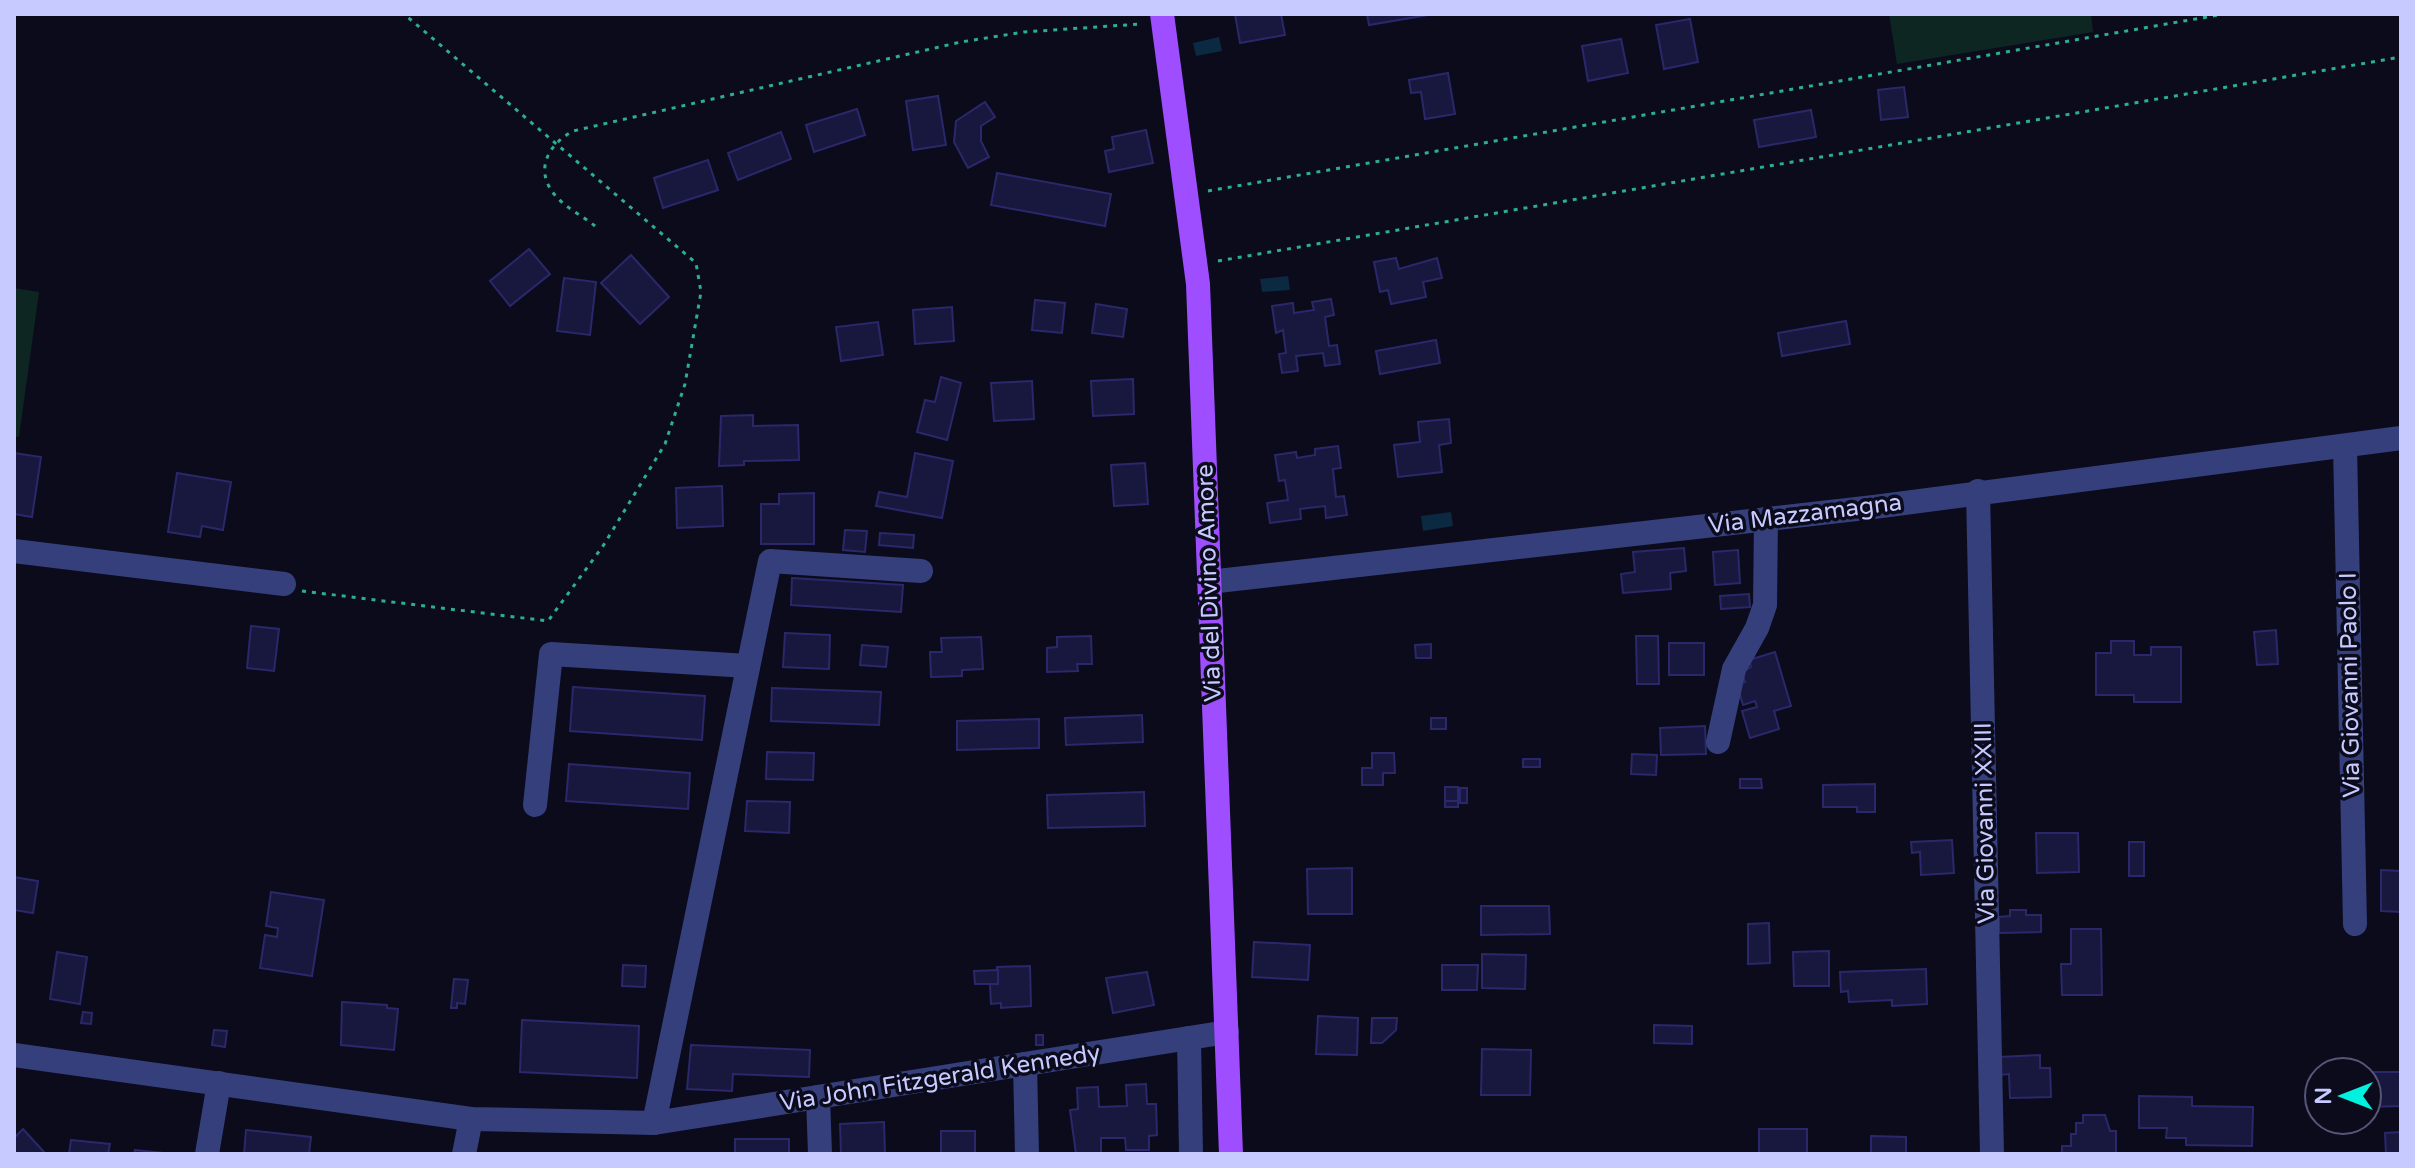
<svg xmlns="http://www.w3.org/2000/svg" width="2415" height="1168" viewBox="0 0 2415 1168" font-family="'Varela Round',sans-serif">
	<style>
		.green { fill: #0e2621 }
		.water { fill: #0b2941 }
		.building { fill: #18173e; stroke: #2a286a; stroke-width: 2 }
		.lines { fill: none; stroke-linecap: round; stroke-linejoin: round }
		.path { stroke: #2baf90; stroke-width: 3; stroke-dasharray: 4 6; stroke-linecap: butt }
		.minor { stroke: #353f7c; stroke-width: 24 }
		.major { stroke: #9e4dff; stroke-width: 24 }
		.labels { text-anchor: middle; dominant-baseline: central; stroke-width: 7; stroke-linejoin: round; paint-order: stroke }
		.street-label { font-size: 24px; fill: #c6caff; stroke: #0b0b1c }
	</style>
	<rect width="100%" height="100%" fill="#0b0b1c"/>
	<g class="green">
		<polygon points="1889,14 2091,14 2093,32 1897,64"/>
		<polygon points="14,288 39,292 19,437 14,436"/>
	</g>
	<g class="water">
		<polygon points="1219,37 1222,51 1196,56 1193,43"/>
		<polygon points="1288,276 1290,290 1262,292 1260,279"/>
		<polygon points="1451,512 1453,526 1423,531 1421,516"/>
	</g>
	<g class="building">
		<polygon points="1235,14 1281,14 1285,35 1240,43"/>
		<polygon points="1367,14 1434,14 1369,25"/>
		<polygon points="1690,19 1698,62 1664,69 1656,25"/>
		<polygon points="1621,39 1628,73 1588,81 1582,46"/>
		<polygon points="1448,73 1455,114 1425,119 1421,92 1411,93 1409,80"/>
		<polygon points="1904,87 1908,117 1881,120 1878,90"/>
		<polygon points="938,96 946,145 913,150 906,101"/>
		<polygon points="985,102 995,117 981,126 981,141 989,157 968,168 954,142 956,121"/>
		<polygon points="857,109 865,135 814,152 806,125"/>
		<polygon points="1811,110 1816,137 1759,147 1754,120"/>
		<polygon points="1146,130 1153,163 1109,172 1105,151 1114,149 1112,137"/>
		<polygon points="781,132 791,159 738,180 728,153"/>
		<polygon points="708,160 718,190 663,208 654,178"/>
		<polygon points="997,173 1111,194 1105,226 991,205"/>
		<polygon points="529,249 550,274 510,306 490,281"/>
		<polygon points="631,255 669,297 640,324 601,283"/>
		<polygon points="1396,258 1399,269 1437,258 1442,278 1423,282 1426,297 1391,304 1388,290 1380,292 1374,262"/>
		<polygon points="564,278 596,282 590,335 557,331"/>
		<polygon points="1331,299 1334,315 1325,317 1329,346 1337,345 1340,364 1325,366 1323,353 1296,356 1298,371 1282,373 1279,354 1286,353 1283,330 1276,333 1272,306 1293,303 1294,313 1314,310 1312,302"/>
		<polygon points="1035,300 1065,303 1062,333 1032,330"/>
		<polygon points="1096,304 1127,309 1123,337 1092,333"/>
		<polygon points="952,307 954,341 915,344 913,310"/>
		<polygon points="1846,321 1850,344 1782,356 1778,333"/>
		<polygon points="878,322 883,355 841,361 836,327"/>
		<polygon points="1436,340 1440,363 1380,374 1376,351"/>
		<polygon points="941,377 961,383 947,440 917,432 925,400 935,402"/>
		<polygon points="1133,379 1134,414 1093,416 1091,381"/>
		<polygon points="1032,381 1034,419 994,421 991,383"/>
		<polygon points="753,415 753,426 798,425 799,460 744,461 744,465 719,466 721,416"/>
		<polygon points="1449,419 1451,443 1439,445 1442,472 1398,477 1394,445 1420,442 1418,422"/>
		<polygon points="1338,446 1341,468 1333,469 1336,497 1344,496 1347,515 1326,518 1325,506 1300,509 1301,519 1270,523 1267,503 1288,500 1285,480 1279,481 1275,455 1296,452 1297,458 1315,455 1315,449"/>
		<polygon points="14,453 41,457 32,517 14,514"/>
		<polygon points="915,453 953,461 942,518 876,506 879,492 907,497"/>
		<polygon points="1145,463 1148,504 1114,506 1111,465"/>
		<polygon points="177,473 231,482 223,530 202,526 200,537 168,532"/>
		<polygon points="722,486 723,526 677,528 676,488"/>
		<polygon points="814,493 814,544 761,544 761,504 779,504 779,494"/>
		<polygon points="845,530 867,531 865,552 843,550"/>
		<polygon points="880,533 914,535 913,548 879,545"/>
		<polygon points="1684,548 1686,571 1670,573 1671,589 1623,593 1621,574 1635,572 1633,552"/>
		<polygon points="1738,550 1740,583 1715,585 1713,552"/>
		<polygon points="792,578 903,585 901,612 791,605"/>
		<polygon points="1749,594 1750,607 1721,609 1720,596"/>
		<polygon points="251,626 279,629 274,671 247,668"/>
		<polygon points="2276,630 2278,664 2257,665 2254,632"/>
		<polygon points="785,633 830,635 829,669 783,667"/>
		<polygon points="1091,636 1092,664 1077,664 1078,671 1047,672 1047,648 1057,647 1057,637"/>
		<polygon points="1636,636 1658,636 1659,684 1637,684"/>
		<polygon points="981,637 983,669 962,670 962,676 931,677 930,652 942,652 941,638"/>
		<polygon points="2111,641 2134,641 2134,655 2151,655 2151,647 2181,647 2181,702 2134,702 2134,695 2096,695 2096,653 2111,653"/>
		<rect x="1669" y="643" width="35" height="32"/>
		<polygon points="1431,644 1431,658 1416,658 1415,645"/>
		<polygon points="862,645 888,647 886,667 860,665"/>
		<polygon points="1775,652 1791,706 1774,711 1779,729 1750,738 1742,711 1757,707 1755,701 1743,705 1737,685 1745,682 1742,672 1751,667 1749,660"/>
		<polygon points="573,687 705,696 702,740 570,731"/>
		<polygon points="772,688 881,692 879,725 771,721"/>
		<polygon points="1142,715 1143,742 1066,745 1065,718"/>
		<rect x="1431" y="718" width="15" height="11"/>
		<polygon points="1039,719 1039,748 957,750 957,721"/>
		<polygon points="1705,726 1706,754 1661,755 1660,728"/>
		<polygon points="767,752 814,753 813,780 766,779"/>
		<polygon points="1372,753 1394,753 1395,773 1383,773 1383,785 1362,785 1362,768 1372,768"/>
		<polygon points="1632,754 1657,755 1656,775 1631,774"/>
		<rect x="1523" y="759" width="17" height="8"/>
		<polygon points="569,764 690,773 688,809 566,801"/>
		<polygon points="1740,779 1761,779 1762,788 1740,788"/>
		<polygon points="1875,784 1875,812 1857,812 1857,807 1823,807 1823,785"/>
		<rect x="1445" y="787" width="13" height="14"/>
		<rect x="1460" y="788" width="7" height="15"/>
		<polygon points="1144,792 1145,826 1048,828 1047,795"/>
		<polygon points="747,801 790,802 789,833 745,831"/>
		<rect x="1445" y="801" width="13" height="6"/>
		<polygon points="2036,833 2078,833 2079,872 2037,873"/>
		<polygon points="1952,840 1954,873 1921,875 1920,852 1912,853 1911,842"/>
		<rect x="2129" y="842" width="15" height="34"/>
		<polygon points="1352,868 1352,914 1308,914 1307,869"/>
		<polygon points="2381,870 2401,871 2401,912 2381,911"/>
		<polygon points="14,877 38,881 33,913 14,910"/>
		<polygon points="271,892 324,900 312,976 260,968 265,935 277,937 278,928 266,926"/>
		<polygon points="1481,906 1549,906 1550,934 1481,935"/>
		<polygon points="2010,910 2026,910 2026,915 2041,915 2041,932 1999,933 1999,917 2010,916"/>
		<polygon points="1769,923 1770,963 1748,964 1748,924"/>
		<polygon points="2071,929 2101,929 2102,995 2062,995 2061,964 2071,964"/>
		<polygon points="1254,942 1310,945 1308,980 1252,977"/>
		<polygon points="1829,951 1829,986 1794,986 1793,952"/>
		<polygon points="57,952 87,957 80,1004 50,999"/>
		<polygon points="1482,954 1526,955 1525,989 1482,988"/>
		<polygon points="623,965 646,966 645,987 622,986"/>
		<polygon points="1442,965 1478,965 1477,990 1442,990"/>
		<polygon points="1030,966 1031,1006 1001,1008 1001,1003 991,1004 990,984 998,984 997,967"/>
		<polygon points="1926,969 1927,1004 1892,1006 1892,1000 1849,1002 1848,991 1841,992 1840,972"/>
		<polygon points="998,970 998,984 975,984 974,971"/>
		<polygon points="1147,972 1154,1005 1113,1013 1106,978"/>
		<polygon points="454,979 468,980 465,1004 457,1003 457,1008 451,1008"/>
		<polygon points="342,1002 387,1005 387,1008 398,1009 394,1050 341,1045"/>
		<polygon points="83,1012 92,1013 91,1024 81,1023"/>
		<polygon points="1318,1016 1358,1018 1357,1055 1316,1054"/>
		<polygon points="1372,1018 1397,1018 1396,1030 1382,1043 1371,1043"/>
		<polygon points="522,1020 639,1026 637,1078 520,1072"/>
		<polygon points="1654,1025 1692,1026 1692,1044 1654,1043"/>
		<polygon points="214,1030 227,1031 225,1047 212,1045"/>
		<rect x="1036" y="1035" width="7" height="10"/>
		<polygon points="691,1045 810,1050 809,1077 733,1074 732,1091 687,1089"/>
		<polygon points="1482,1049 1531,1050 1530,1095 1481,1095"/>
		<polygon points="2040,1055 2040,1068 2050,1068 2051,1097 2010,1098 2009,1074 2000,1075 1999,1057"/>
		<polygon points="2367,1072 2401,1072 2401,1106 2368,1107"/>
		<polygon points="1146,1084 1147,1104 1156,1104 1157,1135 1149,1136 1149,1150 1126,1150 1125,1138 1101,1138 1101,1153 1076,1154 1070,1110 1078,1109 1077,1088 1098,1087 1099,1107 1127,1106 1126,1085"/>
		<polygon points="2139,1096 2192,1097 2192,1106 2253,1107 2252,1146 2186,1145 2186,1138 2166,1138 2167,1128 2139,1128"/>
		<polygon points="2083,1115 2105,1115 2110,1131 2116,1131 2116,1154 2062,1154 2062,1146 2071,1146 2071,1134 2076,1134 2076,1123 2083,1123"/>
		<polygon points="884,1122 885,1154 841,1154 840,1124"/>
		<polygon points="23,1129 44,1152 42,1154 14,1154 14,1138"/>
		<rect x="1759" y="1129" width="48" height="25"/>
		<polygon points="246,1130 311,1137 309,1154 244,1154"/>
		<rect x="941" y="1131" width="34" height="23"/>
		<polygon points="2401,1132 2401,1154 2386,1154 2385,1133"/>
		<polygon points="1871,1136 1906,1137 1906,1154 1871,1154"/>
		<rect x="735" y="1139" width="54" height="15"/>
		<polygon points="71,1140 110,1144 108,1154 69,1154"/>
		<polygon points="135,1150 163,1153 163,1154 134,1154"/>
	</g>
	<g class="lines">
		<g class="path">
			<polyline points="1208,191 2224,14"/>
			<path d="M595,226C583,216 564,207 554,194C534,169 549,144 573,131L961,42L1024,32L1140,24"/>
			<polyline points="1218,261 2401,57"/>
			<polyline points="302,591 548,621 603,546 665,444 685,384 701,292 696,263 404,14"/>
		</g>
		<g class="minor">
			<polyline points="2345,446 2355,924"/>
			<polyline points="1978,491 1992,1154"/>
			<polyline points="14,551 284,584"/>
			<polyline points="1209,582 1874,507 2401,438"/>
			<polyline points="1718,742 1734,669 1757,628 1765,605 1766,519"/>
			<polyline points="535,805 551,654 748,666"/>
			<polyline points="1189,1038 1191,1154"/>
			<polyline points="14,1055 471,1119 654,1123 1227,1032"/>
			<polyline points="1025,1064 1027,1154"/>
			<polyline points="818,1097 820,1154"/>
			<polyline points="654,1123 770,561 921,571"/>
			<polyline points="207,1154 219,1083"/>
			<polyline points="464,1154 471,1119"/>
		</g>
		<polyline class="major" points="1162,14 1198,284 1231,1154"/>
	</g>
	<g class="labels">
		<g class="street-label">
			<text transform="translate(1805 514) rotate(-7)">Via Mazzamagna</text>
			<text transform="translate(1209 583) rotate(-92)">Via del Divino Amore</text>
			<text transform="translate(2350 685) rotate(-91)">Via Giovanni Paolo I</text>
			<text transform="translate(1985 823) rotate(-91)">Via Giovanni XXIII</text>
			<text transform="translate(940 1078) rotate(-9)">Via John Fitzgerald Kennedy</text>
		</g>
	</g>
	<rect width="2415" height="1168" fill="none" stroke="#c6caff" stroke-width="32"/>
	<g transform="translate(2343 1096) rotate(270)"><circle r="38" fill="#0b0b1c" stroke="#565777" stroke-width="2"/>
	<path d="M0-6L14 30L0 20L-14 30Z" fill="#00f1e0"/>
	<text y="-12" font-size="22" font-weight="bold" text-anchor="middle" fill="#c6caff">N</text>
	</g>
</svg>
